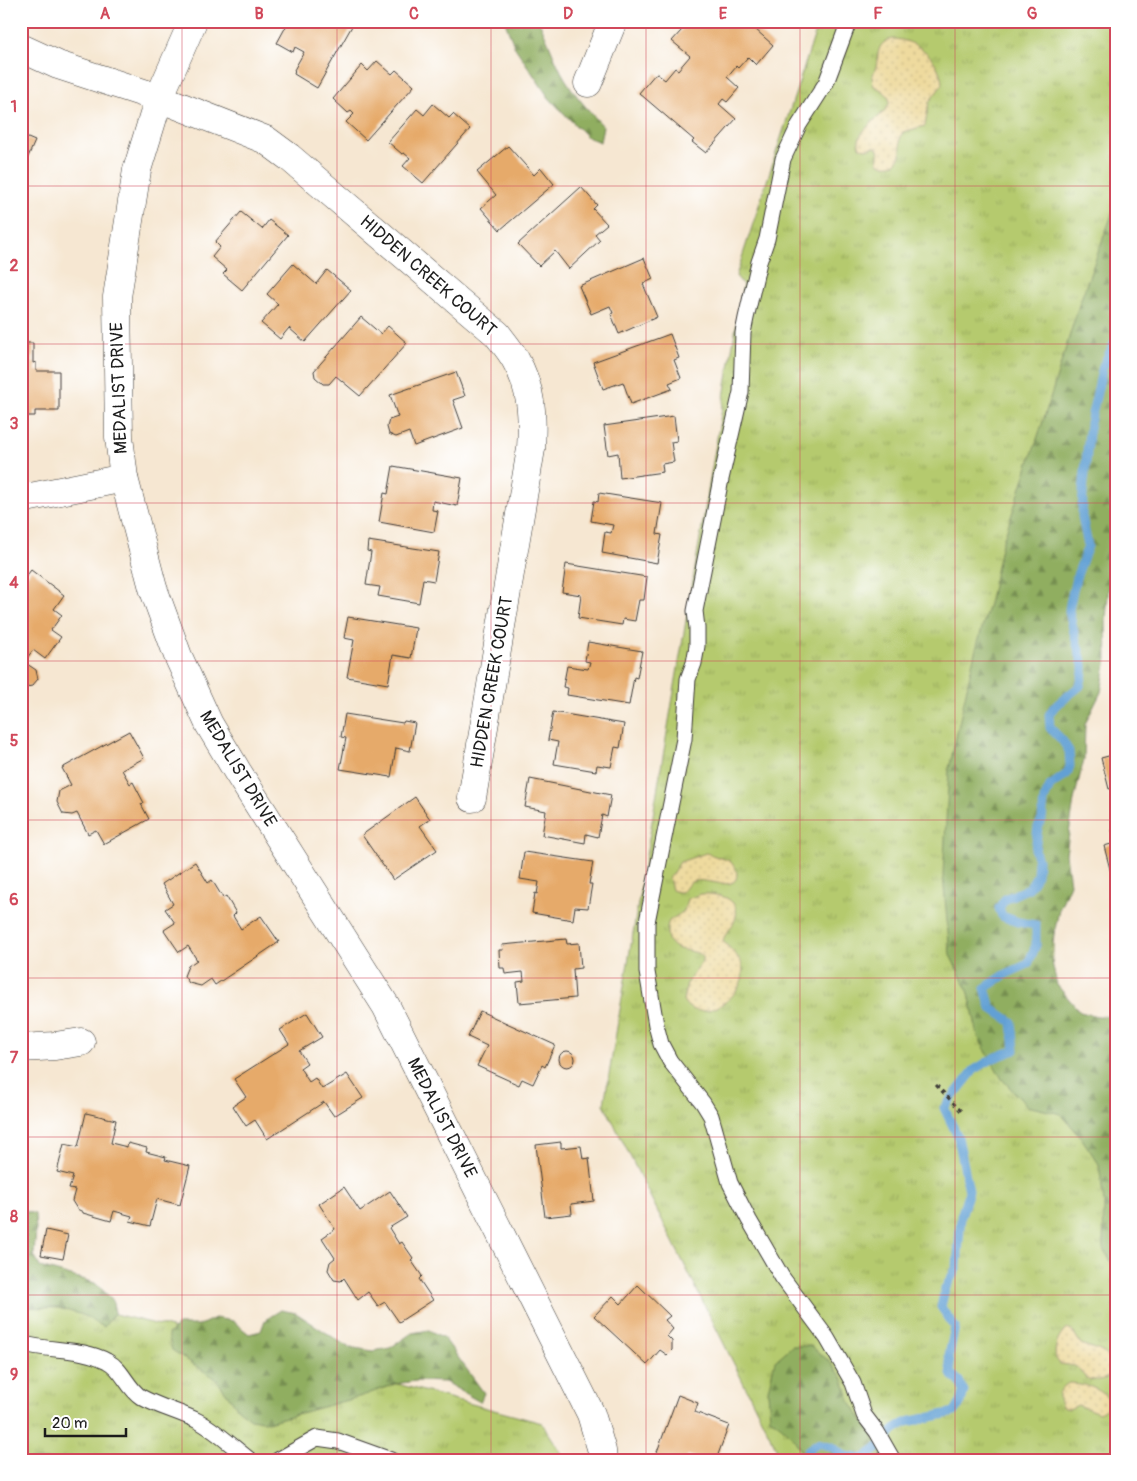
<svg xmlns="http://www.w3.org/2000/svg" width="1137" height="1481" viewBox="0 0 1137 1481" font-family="Pangolin,sans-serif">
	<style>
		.grass { fill: url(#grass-tufts); stroke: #687345 }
		.forest { fill: url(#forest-firs); stroke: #56653e }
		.sand { fill: url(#sand-dots); stroke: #857b5d }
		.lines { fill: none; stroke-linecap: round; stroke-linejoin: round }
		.stream { stroke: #62a0d4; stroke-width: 9 }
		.building { fill: #e6aa6a }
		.lane-casing { stroke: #3d3a37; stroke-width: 17 }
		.street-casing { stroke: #3d3a37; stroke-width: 29 }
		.path { stroke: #3d3a37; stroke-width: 3; stroke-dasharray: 4 4; stroke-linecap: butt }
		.lane { stroke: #fff; stroke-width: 15 }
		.street { stroke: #fff; stroke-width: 28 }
		.grid { fill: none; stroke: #d1495b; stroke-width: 1; stroke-opacity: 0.55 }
		.labels { text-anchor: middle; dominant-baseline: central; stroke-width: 4.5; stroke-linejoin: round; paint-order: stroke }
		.street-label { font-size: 18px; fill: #1c1c1c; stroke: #fff }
		.neatline { fill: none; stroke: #d1495b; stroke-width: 2 }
		.grid-label { font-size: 16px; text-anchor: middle; font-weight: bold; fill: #d1495b }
	</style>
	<defs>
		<pattern id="grass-tufts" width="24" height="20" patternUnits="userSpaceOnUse" patternTransform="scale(1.25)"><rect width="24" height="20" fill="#b5ca6e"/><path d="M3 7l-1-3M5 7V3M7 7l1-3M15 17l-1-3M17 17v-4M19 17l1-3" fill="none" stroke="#9bad5f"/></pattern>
		<pattern id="forest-firs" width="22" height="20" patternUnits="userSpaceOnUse" patternTransform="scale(1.25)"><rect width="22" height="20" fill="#90ae61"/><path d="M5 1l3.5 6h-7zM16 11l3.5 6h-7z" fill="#758d4f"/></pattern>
		<pattern id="sand-dots" width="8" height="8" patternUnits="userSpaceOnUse" patternTransform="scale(1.25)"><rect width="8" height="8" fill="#eeda9e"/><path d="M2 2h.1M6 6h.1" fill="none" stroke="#ccba88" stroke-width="1.8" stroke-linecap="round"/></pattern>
	</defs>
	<rect width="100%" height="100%" fill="#fff"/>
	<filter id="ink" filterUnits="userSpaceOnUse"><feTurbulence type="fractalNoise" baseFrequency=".02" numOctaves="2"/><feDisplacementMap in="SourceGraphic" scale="10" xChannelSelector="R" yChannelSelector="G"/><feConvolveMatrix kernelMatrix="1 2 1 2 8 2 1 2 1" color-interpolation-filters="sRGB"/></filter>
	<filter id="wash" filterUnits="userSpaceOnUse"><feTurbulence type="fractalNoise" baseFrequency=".0096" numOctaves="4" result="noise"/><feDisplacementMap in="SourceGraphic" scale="20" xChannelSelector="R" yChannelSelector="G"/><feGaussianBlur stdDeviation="1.12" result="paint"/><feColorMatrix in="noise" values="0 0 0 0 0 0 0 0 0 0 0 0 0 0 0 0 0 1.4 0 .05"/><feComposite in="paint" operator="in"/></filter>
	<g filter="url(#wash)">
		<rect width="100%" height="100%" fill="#f6e7d2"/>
		<g class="grass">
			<polygon points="819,21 1116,21 1116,313 1077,419 1051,998 1116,1130 1116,1460 782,1460 604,1104 743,285 736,276"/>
			<polygon points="21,1291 375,1378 542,1423 566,1460 21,1460"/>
		</g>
		<g class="forest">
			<path d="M505,21H538L540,23C546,36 551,50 557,63C567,86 585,107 603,126L600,142L587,137L549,98L514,46Z"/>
			<polygon points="1116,203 1116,539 1110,572 1106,619 1107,659 1101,692 1085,724 1084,759 1074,800 1066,854 1070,884 1059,910 1050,953 1057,985 1080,1012 1097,1016 1116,1016 1116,1272 1103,1247 1104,1203 1099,1164 1080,1136 1061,1114 1027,1106 1002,1079 978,1037 969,993 950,955 943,875 949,769 974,656 990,600 1001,547 1044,418 1080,302"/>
			<polygon points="22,1210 35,1214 36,1230 34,1255 40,1267 95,1283 112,1299 115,1312 104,1327 83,1315 58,1308 21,1307"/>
			<polygon points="281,1310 296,1313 348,1347 373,1351 390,1348 412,1333 429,1330 444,1338 484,1393 480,1402 445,1382 416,1381 395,1384 362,1396 268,1422 251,1419 238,1409 216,1379 172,1350 168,1334 178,1325 200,1325 215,1318 233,1321 249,1334 261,1331 265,1320"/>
			<path d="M792,1346H811L829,1361L842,1377L851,1403L880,1446L885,1460H805C799,1443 786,1427 770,1418L768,1390L775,1361Z"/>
		</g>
		<g class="sand">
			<path d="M892,39C917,39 941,59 942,85L929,102L925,126L903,132C897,141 903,146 900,155C898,166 886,168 878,162C876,156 882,151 875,147L866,149L860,148C849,123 919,107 874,86C870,77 874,74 876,66C879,54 876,43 892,39Z"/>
			<path d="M706,853L730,861C734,866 739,872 736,879C731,890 705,878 694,881C683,884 688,897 672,890L669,878L680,862Z"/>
			<path d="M701,894C717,893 743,898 735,920C732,929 725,932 723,941C729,948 737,954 741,962C754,995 697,1029 683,1000L687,983L701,963L703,956C691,947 668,955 667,933C667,929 667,925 669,921L684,911L687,899Z"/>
			<path d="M1069,1329L1072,1330L1081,1344C1092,1349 1099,1348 1109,1357C1125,1371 1105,1384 1089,1379C1082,1376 1080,1370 1075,1366L1060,1364L1056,1359C1053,1348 1058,1338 1065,1330Z"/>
			<path d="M1069,1383C1082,1383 1101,1388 1108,1399L1106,1409L1099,1413L1078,1405L1069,1409L1062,1407C1056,1397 1059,1388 1069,1383Z"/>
		</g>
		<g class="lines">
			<polyline class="stream" points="806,1460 808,1450 818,1443 830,1446 845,1456 863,1459 877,1449 894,1430 907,1422 955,1412 961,1402 964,1391 959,1381 951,1374 949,1355 955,1327 941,1307 945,1289 957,1267 961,1216 969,1191 958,1137 944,1108 974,1070 994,1058 1015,1050 1012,1022 991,1008 985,988 1006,974 1028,964 1036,945 1036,925 1018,922 1002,916 999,908 1005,899 1029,888 1037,875 1038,860 1035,851 1038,827 1042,820 1044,800 1050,786 1067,774 1070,766 1069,751 1062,740 1050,728 1049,715 1054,707 1080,686 1083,673 1083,665 1075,637 1069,611 1070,604 1076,578 1088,546 1082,516 1083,492 1090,423 1103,366 1116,340"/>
		</g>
		<g id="blocks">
			<g class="building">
				<polygon points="289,21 344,21 352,26 317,88 294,74 295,71 294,70 304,52 295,47 293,52 277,43"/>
				<polygon points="690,21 746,21 773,45 756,65 748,57 738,68 736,66 727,77 739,88 727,102 723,99 719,104 736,119 706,153 692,142 694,140 639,93 656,73 665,80 675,68 678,70 690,56 672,41"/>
				<polygon points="377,61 392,74 396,70 414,86 366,140 346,122 354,114 351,111 348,113 333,99 362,65 368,71"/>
				<polygon points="433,104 449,118 453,114 470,129 423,183 403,166 410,158 404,153 402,154 388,142 417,109 424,115"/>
				<polygon points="21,135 35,141 21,173"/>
				<polygon points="508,146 534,175 541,168 554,184 500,230 481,208 496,195 477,172"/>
				<polygon points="581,187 597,205 593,209 607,224 595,234 600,240 569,269 555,251 539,266 518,244"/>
				<polygon points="241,212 262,229 269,220 288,235 242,290 223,274 227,270 212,257 220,247 215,242"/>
				<polygon points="644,258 653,279 643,284 657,317 619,334 611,314 613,313 610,306 591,314 579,286"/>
				<polygon points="293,264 316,284 327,270 351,290 305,342 289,328 280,339 261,323 278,304 267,294"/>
				<polygon points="361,317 381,334 388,326 407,343 360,396 336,376 329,384 323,384 315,377 314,371"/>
				<polygon points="670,334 679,358 674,360 681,378 669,383 672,389 631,404 623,382 603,389 593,362"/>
				<polygon points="21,343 33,343 33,363 36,362 36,371 59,371 59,411 35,411 35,416 21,416"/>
				<polygon points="456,372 465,396 453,400 463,428 414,446 409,432 396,437 389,434 387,427 389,420 398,417 390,395"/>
				<polygon points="674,416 677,441 671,442 674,462 662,464 663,472 620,478 618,453 608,455 604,426"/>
				<polygon points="393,466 462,478 457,506 433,501 432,510 438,511 434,532 379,522 384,493 388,494"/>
				<polygon points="599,493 662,503 657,534 662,535 657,563 602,553 605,532 611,533 613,525 591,521 594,501 598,502"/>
				<polygon points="368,541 439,552 434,581 423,579 419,603 378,596 380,587 366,585 371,552 367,551"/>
				<polygon points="566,564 647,577 644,600 639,600 635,621 623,619 622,625 578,618 581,595 562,592"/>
				<polygon points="31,570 64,595 54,609 62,615 51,630 61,637 45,659 33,650 24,662 36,670 38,679 32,686 21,688 21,583"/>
				<polygon points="348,617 416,628 411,658 393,655 388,684 347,677 354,640 344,638"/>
				<polygon points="588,642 642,651 637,678 634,677 629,705 567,695 568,688 563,687 567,666 588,669 590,662 585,661"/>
				<polygon points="553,712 624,724 620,748 615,747 611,767 597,765 596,771 554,764 558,742 548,740"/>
				<polygon points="345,714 403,723 404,721 415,723 410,751 396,748 391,777 340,769 346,738 341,737"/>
				<polygon points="129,731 144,758 122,770 130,784 133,782 144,803 141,804 149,819 104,844 96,830 88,834 77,813 72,815 63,814 57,802 59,791 71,785 62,768"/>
				<polygon points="1116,754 1116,787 1109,789 1101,758"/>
				<polygon points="530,779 611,795 607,817 602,815 598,837 586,834 585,843 542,835 546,811 525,807"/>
				<polygon points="415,797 430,819 420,826 437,850 393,880 362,835"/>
				<polygon points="1116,829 1116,872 1111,873 1104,846 1115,843 1112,830"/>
				<polygon points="524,852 593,862 589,884 592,884 588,908 575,907 573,920 532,913 535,893 537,894 539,882 520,879"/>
				<polygon points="195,862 208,883 212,880 223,898 226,896 236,913 233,916 241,929 261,916 279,942 215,985 211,979 201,986 189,983 184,976 188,966 197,960 188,946 179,952 164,930 175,923 165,909 173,904 162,884"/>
				<polygon points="566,939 567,944 579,943 581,968 573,969 575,998 519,1003 517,982 524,981 523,972 505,974 504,968 500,968 499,950 503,950 502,945"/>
				<polygon points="480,1011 555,1045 545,1067 542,1065 533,1084 522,1079 519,1085 477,1066 487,1046 468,1037"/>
				<polygon points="307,1013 322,1037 299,1051 307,1063 300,1068 309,1082 315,1078 322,1089 347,1074 363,1098 334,1116 324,1102 267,1139 255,1120 246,1126 233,1106 246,1097 234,1079 289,1044 280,1030"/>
				<circle cx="567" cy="1059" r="8"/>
				<polygon points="86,1113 116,1120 111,1143 127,1147 128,1143 147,1148 146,1152 166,1157 165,1160 190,1166 180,1205 157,1199 150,1226 130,1221 132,1216 114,1211 111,1221 83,1213 83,1212 77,1209 72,1201 75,1190 69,1189 73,1176 57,1172 64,1144 78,1147"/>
				<polygon points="561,1142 561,1148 581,1146 583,1159 589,1158 594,1201 571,1204 572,1214 545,1217 536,1145"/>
				<polygon points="344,1187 360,1211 390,1191 407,1217 389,1228 399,1244 402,1242 413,1258 411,1260 422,1276 419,1279 433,1300 399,1322 385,1302 378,1306 368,1292 358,1300 344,1278 341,1281 334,1280 328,1270 330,1262 335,1258 322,1238 335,1229 319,1204"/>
				<polygon points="46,1230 68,1235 63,1259 41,1255"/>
				<polygon points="638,1285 670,1316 665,1320 673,1329 667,1336 672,1341 672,1350 667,1355 660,1350 647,1365 594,1316 613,1296 621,1304"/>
				<polygon points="678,1395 698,1403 695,1412 729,1425 716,1460 703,1460 688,1455 686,1460 654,1460"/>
			</g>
		</g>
	</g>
	<g filter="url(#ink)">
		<use href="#blocks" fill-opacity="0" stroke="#3d3a37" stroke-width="1"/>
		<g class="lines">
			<g class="lane-casing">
				<g id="lane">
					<polyline points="849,21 826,83 799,125 783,159 767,239 759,262 746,318 743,333 741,392 721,479 695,611 697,628 697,646 694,663 688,679 684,739 652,897 647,922 647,972 656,1025 661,1044 670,1061 703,1103 711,1116 730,1183 749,1220 782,1277 827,1338 853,1383 864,1415 877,1432 893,1460"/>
					<path d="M21,1343C49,1352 81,1347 107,1361C123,1369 127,1388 141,1397C159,1407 180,1412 198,1421C217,1431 233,1447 250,1460"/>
					<polyline points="278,1460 317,1438 338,1441 391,1460"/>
				</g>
			</g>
			<g class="street-casing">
				<g id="street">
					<polyline points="193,21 159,98 137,170 117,297 119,437 124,478 153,588 178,656 209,724 237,771 386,1006 591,1414 602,1451 603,1460"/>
					<path d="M21,48L58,65L159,98L266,140L289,157L497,334C503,342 510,350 515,359C532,388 533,416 531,449L472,798"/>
					<polyline points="588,83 613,21"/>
					<polyline points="21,499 124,478"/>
					<polyline points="21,1048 55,1046 81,1042"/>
				</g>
			</g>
			<polyline class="path" points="936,1085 962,1112"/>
			<use href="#lane" class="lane"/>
			<use href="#street" class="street"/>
		</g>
	</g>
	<path class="grid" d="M182,21V1460M337,21V1460M491,21V1460M646,21V1460M800,21V1460M955,21V1460M21,186H1116M21,344H1116M21,503H1116M21,661H1116M21,820H1116M21,978H1116M21,1137H1116M21,1295H1116"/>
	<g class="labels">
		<g class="street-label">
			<text transform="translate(428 276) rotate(41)">HIDDEN CREEK COURT</text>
			<text transform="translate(119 388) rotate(-92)">MEDALIST DRIVE</text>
			<text transform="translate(492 682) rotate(-80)">HIDDEN CREEK COURT</text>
			<text transform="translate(238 769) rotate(59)">MEDALIST DRIVE</text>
			<text transform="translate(442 1118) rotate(63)">MEDALIST DRIVE</text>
		</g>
	</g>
	<rect width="1137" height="1481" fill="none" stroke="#fff" stroke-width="55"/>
	<path d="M45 1428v8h81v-8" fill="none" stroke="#1c1c1c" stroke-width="2.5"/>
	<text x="52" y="1428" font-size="15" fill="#1c1c1c" stroke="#ffffff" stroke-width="4" paint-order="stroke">20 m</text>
	<rect x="28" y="28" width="1082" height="1426" class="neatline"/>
	<g class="grid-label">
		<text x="105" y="19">A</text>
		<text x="259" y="19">B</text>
		<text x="414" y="19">C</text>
		<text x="568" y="19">D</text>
		<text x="723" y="19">E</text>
		<text x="878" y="19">F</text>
		<text x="1032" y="19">G</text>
		<text x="14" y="112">1</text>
		<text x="14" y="271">2</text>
		<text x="14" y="429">3</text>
		<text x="14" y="588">4</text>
		<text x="14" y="746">5</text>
		<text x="14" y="905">6</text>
		<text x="14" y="1063">7</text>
		<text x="14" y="1222">8</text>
		<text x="14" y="1380">9</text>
	</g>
</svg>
